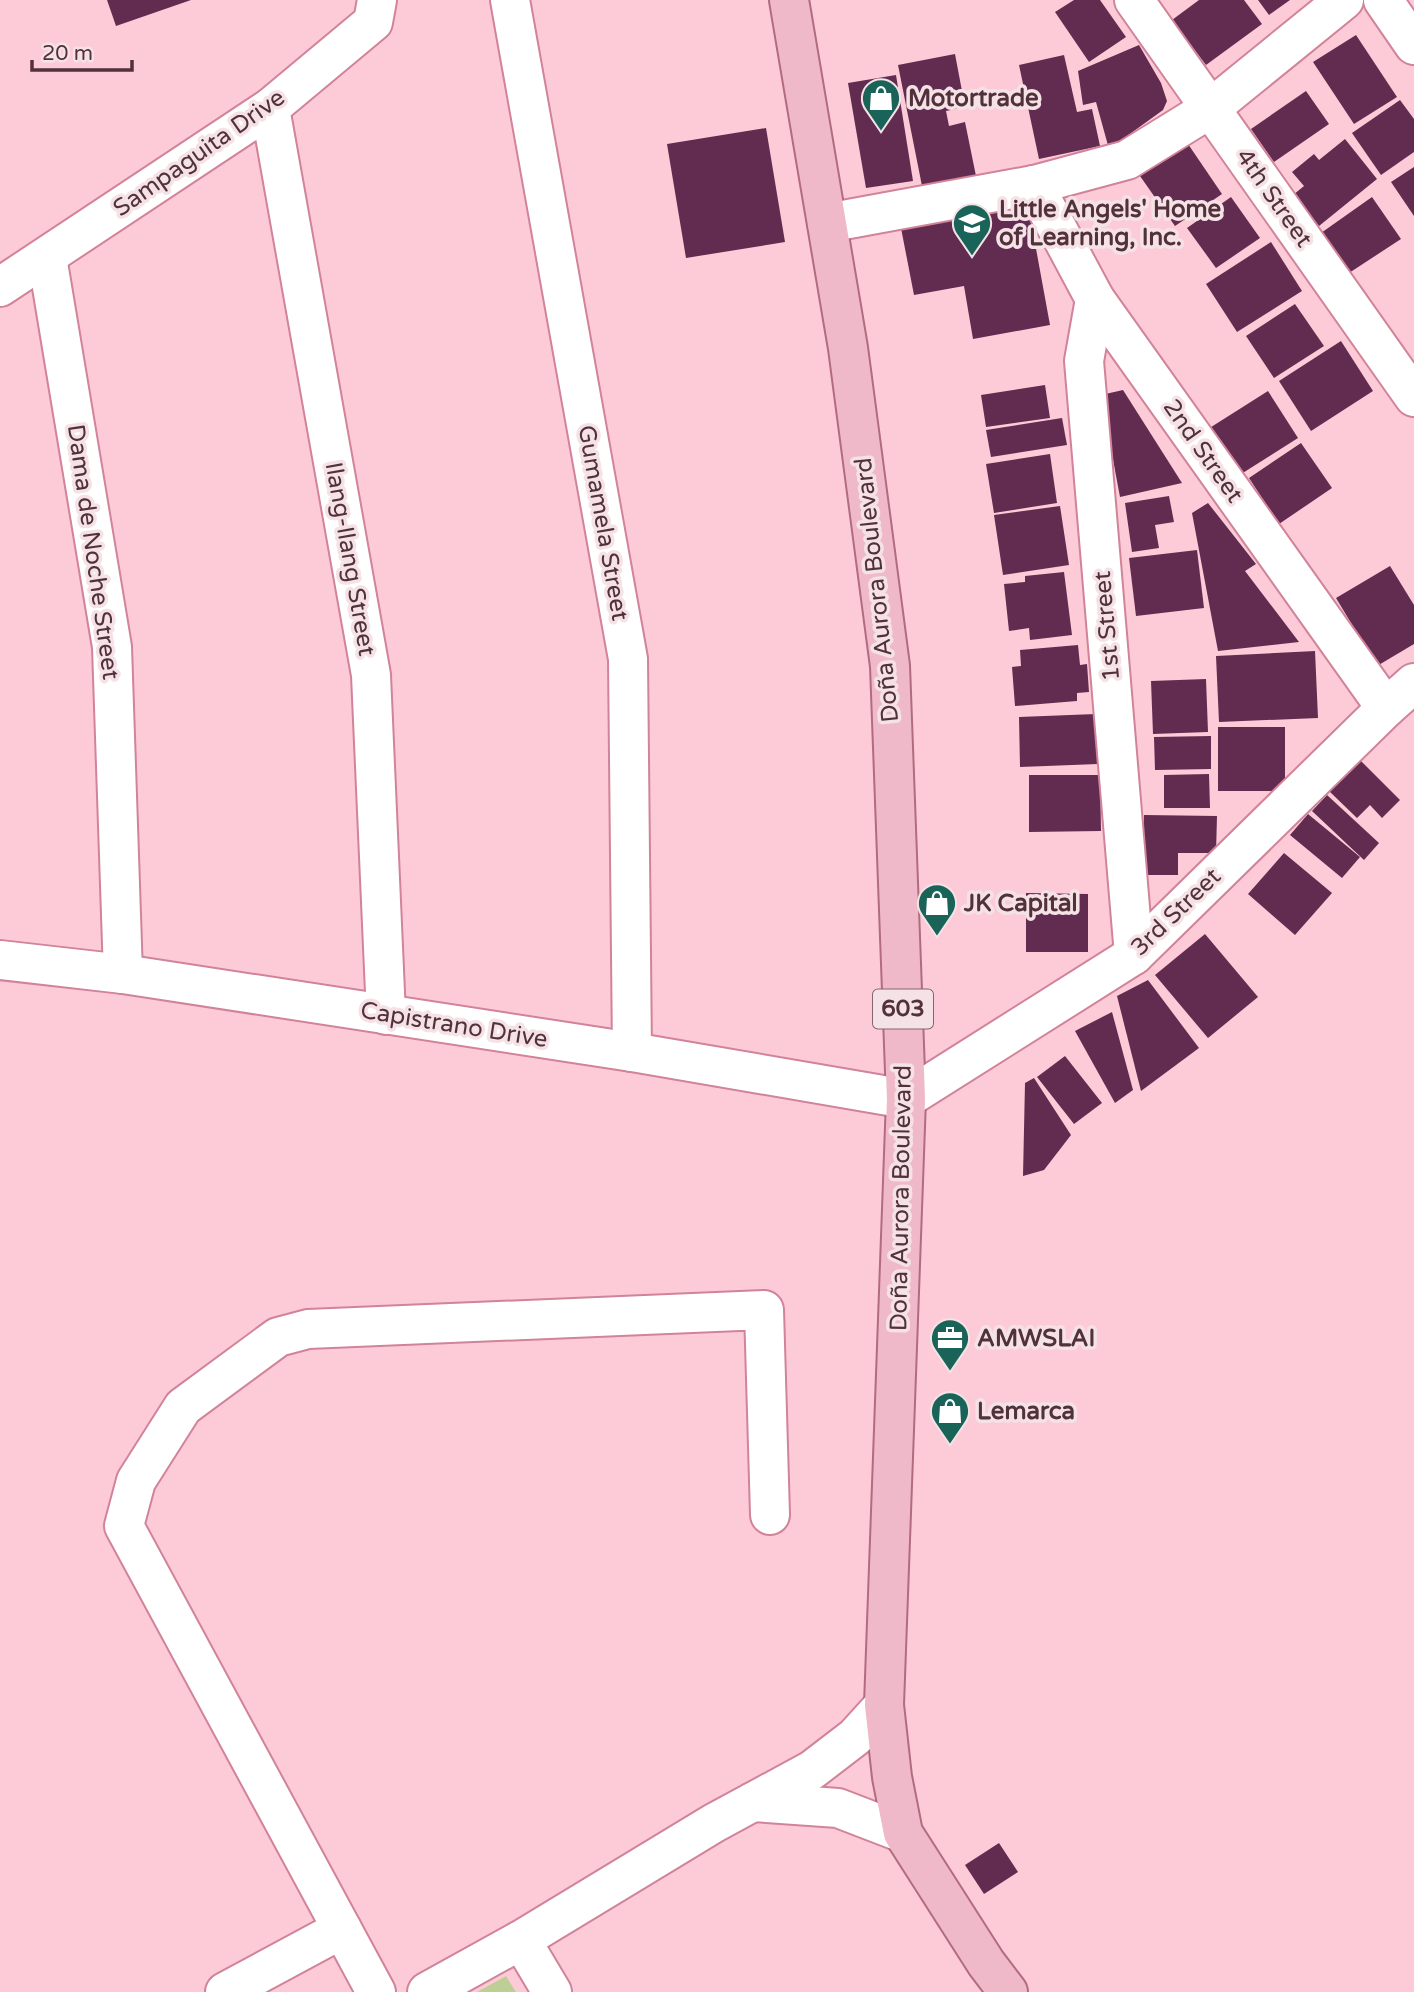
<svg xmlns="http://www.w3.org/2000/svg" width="1414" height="1992" viewBox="0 0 1414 1992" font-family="'Varela Round',sans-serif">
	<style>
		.green { fill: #becf96 }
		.building { fill: #622b50 }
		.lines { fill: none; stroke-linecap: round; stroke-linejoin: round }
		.minor-casing { stroke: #d18399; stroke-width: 42 }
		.major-casing { stroke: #b26b80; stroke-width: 42 }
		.minor { stroke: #fff; stroke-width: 38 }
		.major { stroke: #f0b9c9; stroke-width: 38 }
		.labels { text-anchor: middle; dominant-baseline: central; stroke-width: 7; stroke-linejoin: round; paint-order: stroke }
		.shield { fill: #f4e2e6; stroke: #83666e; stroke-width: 2 }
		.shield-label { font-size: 23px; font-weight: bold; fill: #52313b }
		.poi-label { font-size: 24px; font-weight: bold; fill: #52313b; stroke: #f4e2e6; text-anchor: start }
		.street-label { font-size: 24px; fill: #52313b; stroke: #f4e2e6 }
	</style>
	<rect width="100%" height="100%" fill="#fdcbd7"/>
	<polygon class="green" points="506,1976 516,1992 477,1992"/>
	<g class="building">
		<polygon points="107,0 191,0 116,26"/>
		<polygon points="1074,0 1100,0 1126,37 1089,62 1055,12"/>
		<polygon points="1199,0 1244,0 1262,24 1206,65 1172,20"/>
		<polygon points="1258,0 1290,0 1269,15"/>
		<polygon points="1356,35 1397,97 1354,124 1313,62"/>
		<polygon points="1139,45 1161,83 1167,101 1163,110 1109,149 1096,102 1083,105 1078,71"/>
		<polygon points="955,54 965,107 946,111 949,126 965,122 976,176 922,186 898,65"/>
		<polygon points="1064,55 1077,112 1092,109 1100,146 1039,159 1019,65"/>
		<polygon points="896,75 913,181 866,188 848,83"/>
		<polygon points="1306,91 1329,124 1274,162 1251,129"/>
		<polygon points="1400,100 1414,119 1414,152 1381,175 1352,133"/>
		<polygon points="766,128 785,242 686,258 667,144"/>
		<polygon points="1345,139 1377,179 1319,226 1293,195 1304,186 1292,172 1314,154 1319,160"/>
		<polygon points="1188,144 1222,194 1175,226 1140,176"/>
		<polygon points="1414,167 1414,216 1391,182"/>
		<polygon points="1231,197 1260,238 1216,268 1187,228"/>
		<polygon points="1372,197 1401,239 1349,273 1321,233"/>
		<polygon points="1028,205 1050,325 973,339 964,286 914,295 901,228"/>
		<polygon points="1271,242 1302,291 1237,332 1206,284"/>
		<polygon points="1295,304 1324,346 1274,378 1246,336"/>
		<polygon points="1341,341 1373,391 1311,431 1279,381"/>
		<polygon points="1045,385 1050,418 986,427 981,395"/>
		<polygon points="1123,390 1182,483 1120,497 1101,395"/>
		<polygon points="1268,391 1298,438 1238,476 1208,429"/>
		<polygon points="1062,418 1067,445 991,457 986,430"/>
		<polygon points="1301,443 1332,488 1279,524 1249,478"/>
		<polygon points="1050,454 1057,503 994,513 986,464"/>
		<polygon points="1169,496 1174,522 1155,525 1159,548 1132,552 1125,503"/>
		<polygon points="1208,503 1256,564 1245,571 1299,642 1218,651 1192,513"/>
		<polygon points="1060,506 1069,565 1003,575 994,515"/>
		<polygon points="1197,550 1204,608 1136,616 1129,558"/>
		<polygon points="1390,566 1414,605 1414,644 1377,666 1336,598"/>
		<polygon points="1064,572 1072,635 1030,640 1029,628 1009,631 1004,584 1025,582 1025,576"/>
		<polygon points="1078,645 1080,665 1087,664 1089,692 1077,693 1077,701 1015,706 1012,667 1021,666 1020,650"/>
		<polygon points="1315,651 1318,718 1219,722 1216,656"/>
		<polygon points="1206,679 1208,732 1153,734 1151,681"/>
		<polygon points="1096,714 1098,764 1020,767 1019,717"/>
		<rect x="1218" y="727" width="67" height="64"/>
		<polygon points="1211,736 1211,769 1155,770 1154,737"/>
		<polygon points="1359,759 1400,800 1382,818 1370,805 1357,818 1328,790"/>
		<polygon points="1209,774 1210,808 1164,808 1164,775"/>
		<polygon points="1029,775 1100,775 1101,831 1029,832"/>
		<polygon points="1327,795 1379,843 1364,860 1312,811"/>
		<polygon points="1308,814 1360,857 1342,878 1290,835"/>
		<polygon points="1144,815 1217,816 1216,853 1178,853 1178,875 1143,875"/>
		<polygon points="1284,853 1332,893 1295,935 1248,894"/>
		<polygon points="1026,893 1088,894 1088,952 1026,952"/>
		<polygon points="1205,934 1258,997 1208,1038 1155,975"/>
		<polygon points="1148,980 1199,1048 1141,1091 1117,996"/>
		<polygon points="1112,1012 1133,1090 1115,1103 1075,1031"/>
		<polygon points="1065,1056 1102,1103 1074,1124 1037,1077"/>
		<polygon points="1034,1078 1071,1135 1044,1170 1023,1176 1025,1083"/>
		<polygon points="999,1843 1018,1872 984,1894 965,1865"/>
	</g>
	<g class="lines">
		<g class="minor-casing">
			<g id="minor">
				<polyline points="510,0 628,659 632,1052"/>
				<polyline points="1134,0 1414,397"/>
				<polyline points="1383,0 1414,45"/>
				<polyline points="270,108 371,675 386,1015"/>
				<polyline points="1034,185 1095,299 1386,708"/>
				<polyline points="827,223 1034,185 1127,160 1211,108 1344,0"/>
				<polyline points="47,257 112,647 123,974"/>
				<polyline points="0,287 270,108 373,22 377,0"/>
				<polyline points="1095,299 1084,361 1134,955"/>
				<polyline points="0,960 123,974 632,1052 906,1099 1134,955 1386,708 1414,683"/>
				<polyline points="753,1802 838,1808 903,1833"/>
				<polyline points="521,1940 552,1992"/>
				<polyline points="225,1992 342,1929"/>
				<polyline points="376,1992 124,1526 136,1481 183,1407 278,1337 308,1329 764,1310 770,1515"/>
				<polyline points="427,1992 521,1940 714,1823 812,1770 855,1737 884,1705"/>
			</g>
		</g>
		<g class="major-casing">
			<polyline id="major" points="789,0 848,348 890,666 906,1099 884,1705 892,1777 903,1833 986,1963 1008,1992"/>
		</g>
		<use href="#minor" class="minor"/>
		<use href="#major" class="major"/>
	</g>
	<defs>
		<g id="shop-pin" transform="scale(2.0125)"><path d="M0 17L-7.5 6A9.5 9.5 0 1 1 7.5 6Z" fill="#196358" stroke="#f4e2e6"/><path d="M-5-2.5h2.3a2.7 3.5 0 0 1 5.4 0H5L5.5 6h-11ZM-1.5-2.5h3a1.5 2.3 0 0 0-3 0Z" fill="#fff"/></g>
		<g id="school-pin" transform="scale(2.0125)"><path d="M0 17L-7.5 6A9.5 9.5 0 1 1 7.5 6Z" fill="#196358" stroke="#f4e2e6"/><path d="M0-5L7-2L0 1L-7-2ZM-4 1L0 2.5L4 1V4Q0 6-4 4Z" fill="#fff"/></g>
		<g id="office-pin" transform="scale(2.0125)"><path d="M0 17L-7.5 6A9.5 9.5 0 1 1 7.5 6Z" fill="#196358" stroke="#f4e2e6"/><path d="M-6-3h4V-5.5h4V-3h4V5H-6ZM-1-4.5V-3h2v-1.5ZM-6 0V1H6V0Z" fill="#fff"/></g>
	</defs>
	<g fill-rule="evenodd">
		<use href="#shop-pin" x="881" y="98"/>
		<use href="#school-pin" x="972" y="223"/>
		<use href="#shop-pin" x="937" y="903"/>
		<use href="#office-pin" x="950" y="1338"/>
		<use href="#shop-pin" x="950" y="1411"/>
	</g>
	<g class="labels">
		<rect class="shield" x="873" y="989.5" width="60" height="39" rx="5"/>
		<g class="shield-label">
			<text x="903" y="1009">603</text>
		</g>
		<g class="poi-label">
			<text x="908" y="98">Motortrade</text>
			<text x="999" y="209">Little Angels' Home<tspan x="999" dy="28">of Learning, Inc.</tspan></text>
			<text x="964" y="903">JK Capital</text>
			<text x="977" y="1338">AMWSLAI</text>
			<text x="977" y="1411">Lemarca</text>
		</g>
		<g class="street-label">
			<text transform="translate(199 153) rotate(-35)">Sampaguita Drive</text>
			<text transform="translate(1274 198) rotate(55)">4th Street</text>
			<text transform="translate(1203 451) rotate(55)">2nd Street</text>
			<text transform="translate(603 523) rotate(80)">Gumamela Street</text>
			<text transform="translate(93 552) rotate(82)">Dama de Noche Street</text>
			<text transform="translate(350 559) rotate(80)">Ilang-Ilang Street</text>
			<text transform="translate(877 590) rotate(-96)">Doña Aurora Boulevard</text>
			<text transform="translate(1107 626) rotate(-95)">1st Street</text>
			<text transform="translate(1176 912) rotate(-44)">3rd Street</text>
			<text transform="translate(454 1025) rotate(9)">Capistrano Drive</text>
			<text transform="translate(901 1198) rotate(-89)">Doña Aurora Boulevard</text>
		</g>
	</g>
	<path d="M32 60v10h100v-10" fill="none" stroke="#52313b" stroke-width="3.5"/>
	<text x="42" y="60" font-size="21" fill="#52313b" stroke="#f4e2e6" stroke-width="5" paint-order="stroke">20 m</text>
</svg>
